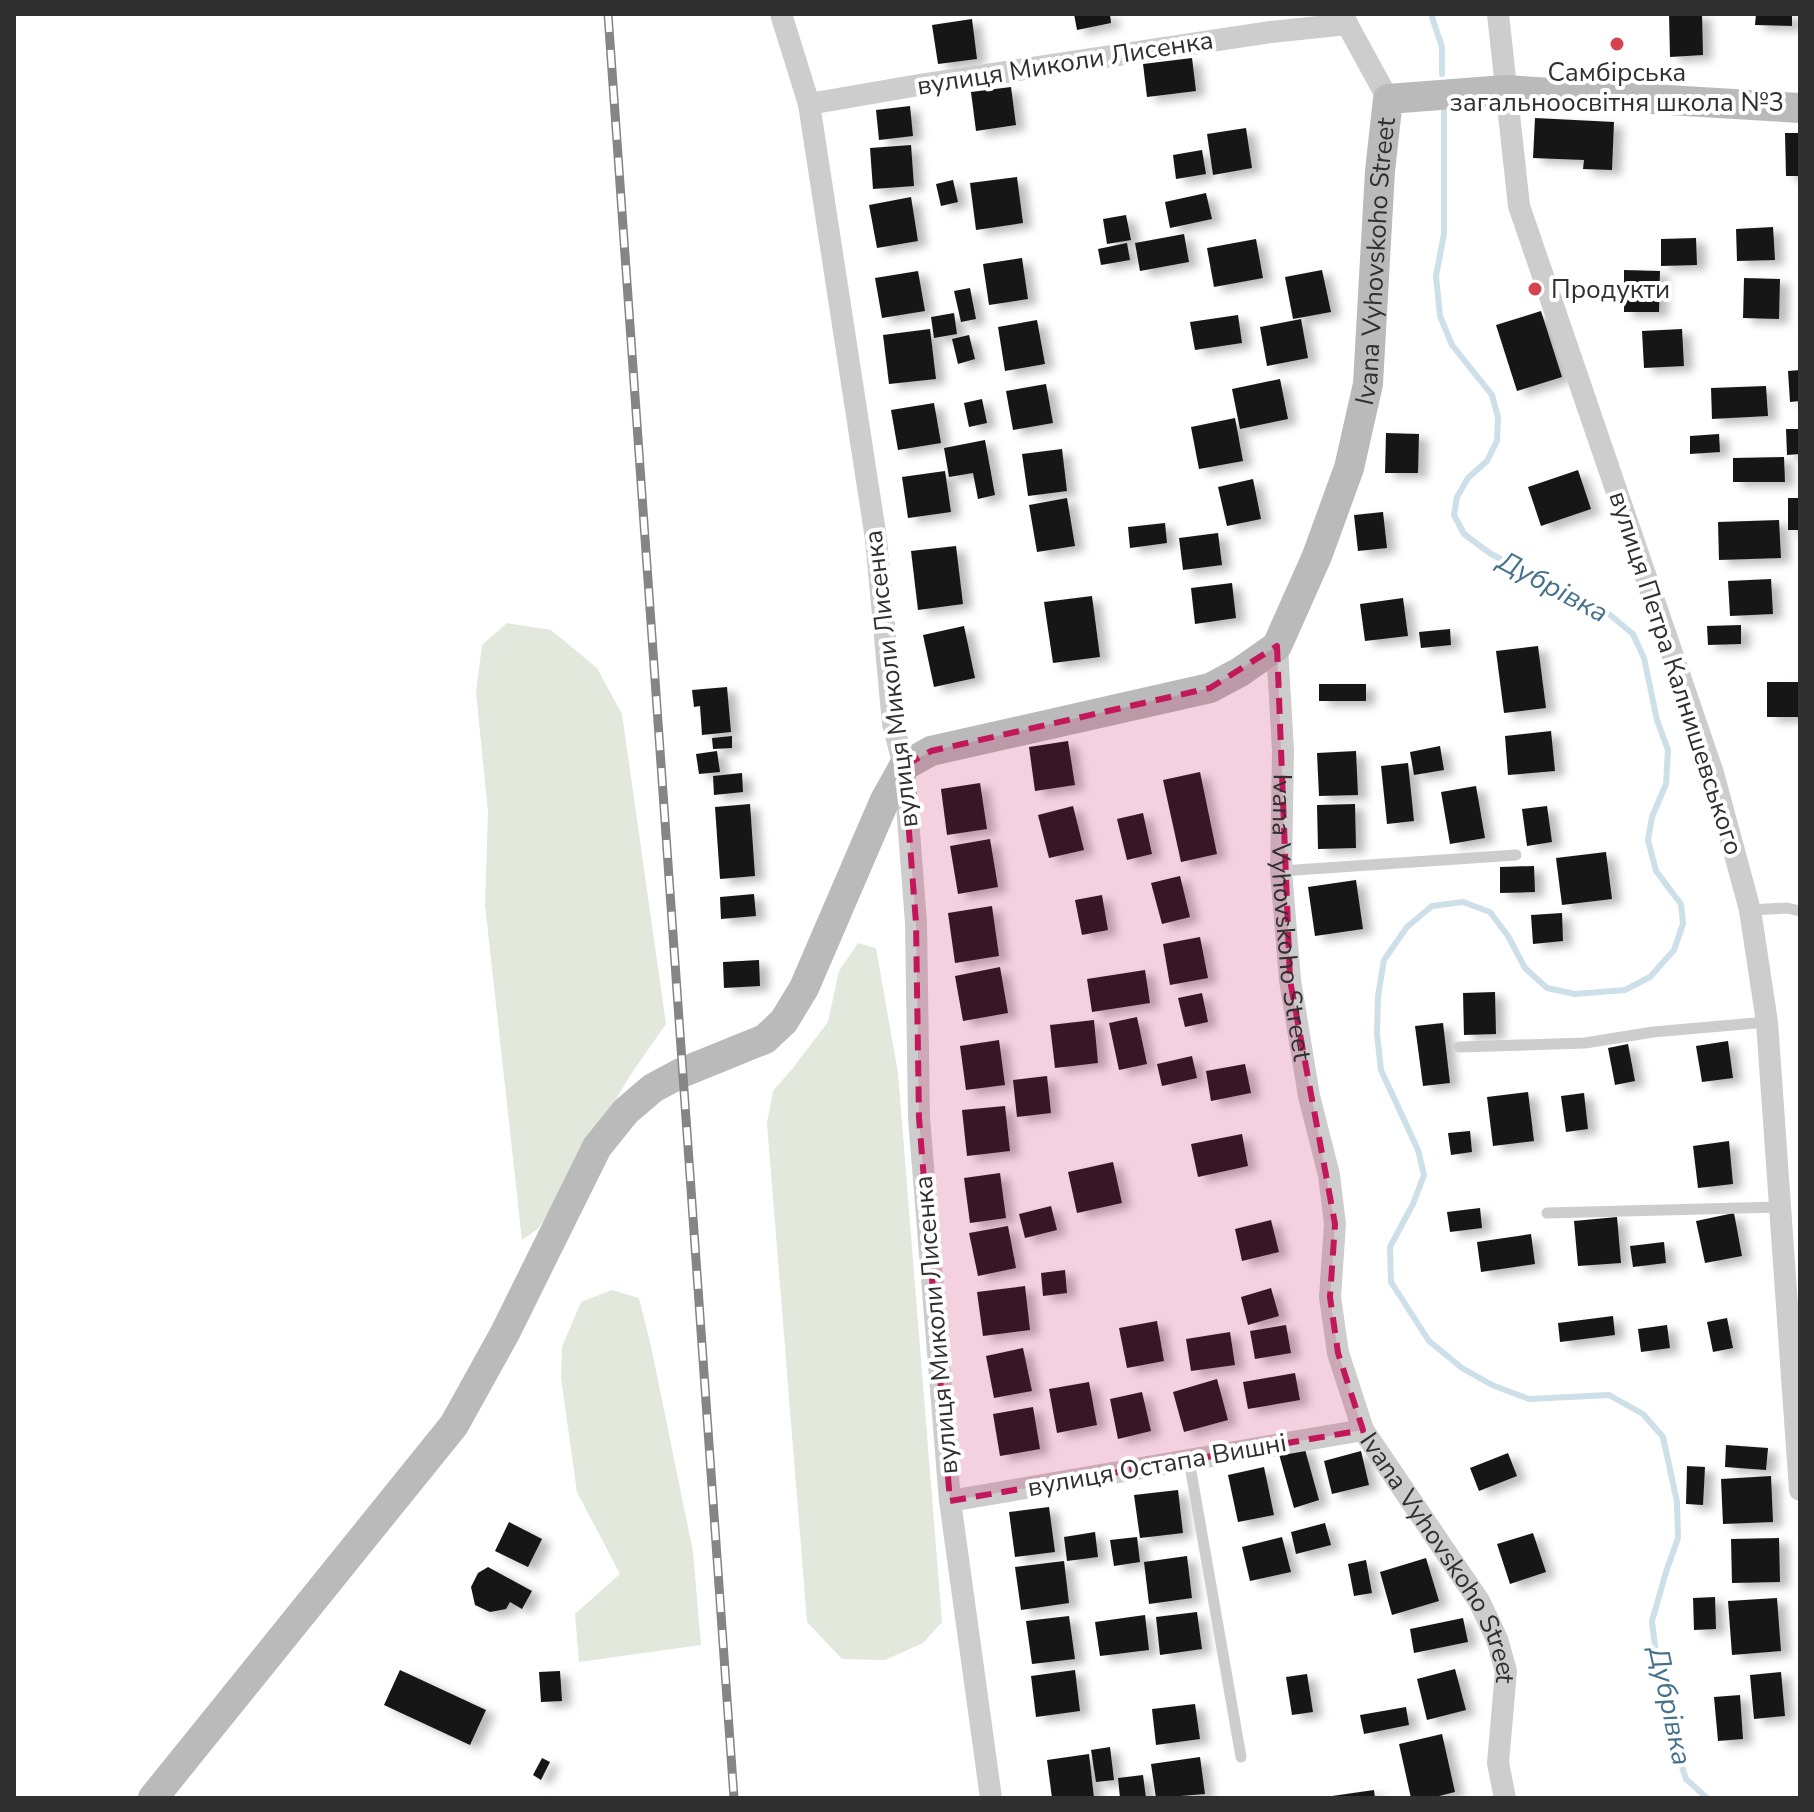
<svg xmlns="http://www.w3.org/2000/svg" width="1814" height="1812" viewBox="0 0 1814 1812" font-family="'Nunito Sans',sans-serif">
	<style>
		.green { fill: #e3e8dc }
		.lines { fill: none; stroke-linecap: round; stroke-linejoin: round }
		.stream { stroke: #cddfe9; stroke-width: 6 }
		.building { fill: #171717; filter: url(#shadow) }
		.service { stroke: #cdcdcd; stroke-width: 11 }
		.minor { stroke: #cdcdcd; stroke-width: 22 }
		.secondary { stroke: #bababa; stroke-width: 30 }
		.rail-casing { stroke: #858585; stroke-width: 9 }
		.rail { stroke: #fff; stroke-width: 6; stroke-dasharray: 18; stroke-linecap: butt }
		.marked { fill: #c2185b; fill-opacity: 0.2; stroke: #c2185b; stroke-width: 6; stroke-dasharray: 16 10; stroke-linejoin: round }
		.poi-dot { fill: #d54351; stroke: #fff; stroke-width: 3 }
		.labels { text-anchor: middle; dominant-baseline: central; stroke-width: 8; stroke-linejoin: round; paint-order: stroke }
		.street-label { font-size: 26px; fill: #303030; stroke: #fff }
		.poi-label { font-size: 26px; fill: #303030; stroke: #fff }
		.water-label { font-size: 28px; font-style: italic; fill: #45718b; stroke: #fff }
	</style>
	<defs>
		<filter id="shadow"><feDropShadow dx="9" dy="5" stdDeviation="4" flood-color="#0004"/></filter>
	</defs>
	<rect width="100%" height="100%" fill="#fff"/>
	<g class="green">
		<polygon points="507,623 551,630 597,668 622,714 666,1024 631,1074 539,1228 522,1240 485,905 488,812 476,692 482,645"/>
		<polygon points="858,943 876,948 898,1073 942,1622 923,1643 885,1660 842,1659 807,1622 767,1123 773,1091 793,1068 828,1022 839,971"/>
		<polygon points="612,1290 639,1298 651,1346 693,1552 701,1645 579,1662 575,1614 620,1574 577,1492 561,1378 562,1347 581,1302"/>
	</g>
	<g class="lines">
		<g class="stream">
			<polyline points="1431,14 1442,47 1442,74"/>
			<polyline points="1444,112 1444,234 1436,276 1440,316 1452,345 1492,395 1498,417 1497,441 1487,461 1468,478 1457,497 1454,515 1464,534 1491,554 1610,615 1633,634 1644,658 1657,720 1668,750 1666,784 1652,817 1648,840 1656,871 1681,904 1683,924 1674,950 1650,977 1625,990 1575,994 1547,988 1525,968 1508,936 1490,912 1463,902 1432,906 1407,927 1384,960 1378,996 1377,1034 1381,1070 1418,1150 1424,1175 1413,1204 1390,1247 1391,1282 1429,1341 1462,1368 1492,1385 1529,1399 1609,1395 1643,1414 1663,1437 1677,1502 1678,1538 1666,1572 1652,1621 1658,1671 1670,1700 1676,1748 1686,1779 1707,1798"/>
		</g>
	</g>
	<g class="building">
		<polygon points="1074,14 1110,14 1111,23 1077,30"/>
		<polygon points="1669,14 1702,14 1703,55 1670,57"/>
		<polygon points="1756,14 1792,14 1792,26 1755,25"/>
		<polygon points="972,19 977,59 938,64 932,25"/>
		<polygon points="1192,58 1196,91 1147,97 1143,64"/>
		<polygon points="1011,87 1016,125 976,131 971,92"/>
		<polygon points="910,106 913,136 879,140 876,110"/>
		<polygon points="1535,118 1614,122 1612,170 1583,169 1584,160 1533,158"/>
		<polygon points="1246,128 1252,168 1213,175 1207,134"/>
		<polygon points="1785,133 1800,133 1800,176 1786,176"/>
		<polygon points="911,145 914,186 873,189 870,148"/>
		<polygon points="1202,150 1206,174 1176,179 1173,155"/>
		<polygon points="1017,177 1023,223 976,230 970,183"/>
		<polygon points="953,180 958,202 941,206 936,184"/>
		<polygon points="1206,193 1212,219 1170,228 1165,202"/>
		<polygon points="911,197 918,241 877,248 869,205"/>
		<polygon points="1126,215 1131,240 1107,244 1103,219"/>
		<polygon points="1773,227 1775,260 1737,261 1736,229"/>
		<polygon points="1184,234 1189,262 1140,271 1135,243"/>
		<polygon points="1696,238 1697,265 1661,266 1661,239"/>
		<polygon points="1256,239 1263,278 1214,287 1207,248"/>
		<polygon points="1127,243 1130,260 1101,265 1098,249"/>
		<polygon points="1022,258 1028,299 989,305 983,264"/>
		<polygon points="1322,270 1331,312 1293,319 1285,277"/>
		<polygon points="1624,270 1660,271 1659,312 1624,312"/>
		<polygon points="918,271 925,311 882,318 875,278"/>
		<polygon points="1744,278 1780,279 1779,319 1743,318"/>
		<polygon points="970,288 976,319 961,322 954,291"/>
		<polygon points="1541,311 1562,377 1517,391 1496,325"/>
		<polygon points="954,313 957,334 934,338 931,317"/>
		<polygon points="1238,315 1242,343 1195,350 1190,322"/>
		<polygon points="1301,319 1308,358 1267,366 1260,327"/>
		<polygon points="1037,320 1045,364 1005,371 998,327"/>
		<polygon points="930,329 936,379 889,384 883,335"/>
		<polygon points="1682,329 1684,366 1644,368 1642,331"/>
		<polygon points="969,335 975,359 958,364 952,339"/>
		<polygon points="1800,370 1800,401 1790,402 1788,371"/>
		<polygon points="1280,379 1288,419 1240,429 1232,389"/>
		<polygon points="1046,384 1053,423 1013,430 1006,391"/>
		<polygon points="1766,386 1768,416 1712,419 1711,388"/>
		<polygon points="982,399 987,423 969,427 964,403"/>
		<polygon points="934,403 941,443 898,450 891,410"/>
		<polygon points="1235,418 1243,461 1199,469 1191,427"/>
		<polygon points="1786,429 1800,429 1800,454 1787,455"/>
		<polygon points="1386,433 1419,434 1418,473 1385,473"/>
		<polygon points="1719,434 1720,452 1690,454 1690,436"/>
		<polygon points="985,440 995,495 978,499 973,473 949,477 944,448"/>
		<polygon points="1062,449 1067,491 1028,496 1022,454"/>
		<polygon points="1784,457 1785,482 1733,482 1733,458"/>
		<polygon points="1578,470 1591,509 1541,526 1528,487"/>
		<polygon points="945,471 951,512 908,518 902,477"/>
		<polygon points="1253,479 1261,519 1227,526 1218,487"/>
		<polygon points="1067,498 1075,546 1037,552 1029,505"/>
		<rect x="1788" y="498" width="12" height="32"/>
		<polygon points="1383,512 1387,548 1358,551 1354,515"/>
		<polygon points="1779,520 1781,558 1719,560 1718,522"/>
		<polygon points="1165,523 1167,543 1130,548 1128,527"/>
		<polygon points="1218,533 1222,565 1183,570 1179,538"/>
		<polygon points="956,546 963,604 918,610 911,551"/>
		<polygon points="1771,579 1773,614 1730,616 1728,581"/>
		<polygon points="1232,583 1236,618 1195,624 1191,588"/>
		<polygon points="1092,596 1100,657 1053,663 1044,602"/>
		<polygon points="1403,598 1408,636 1365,641 1360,604"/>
		<polygon points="1741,625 1741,644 1708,645 1707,626"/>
		<polygon points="964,626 975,678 934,687 923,635"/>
		<polygon points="1450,629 1451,645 1421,648 1419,632"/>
		<polygon points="1538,646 1546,708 1504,713 1496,651"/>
		<rect x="1767" y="682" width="33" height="35"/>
		<rect x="1319" y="684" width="47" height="17"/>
		<polygon points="727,687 731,732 702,735 700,706 694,707 692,690"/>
		<polygon points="1551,731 1555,771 1508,775 1505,736"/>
		<polygon points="732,736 732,748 713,749 712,738"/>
		<polygon points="1068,741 1075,785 1035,791 1029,747"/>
		<polygon points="1440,746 1444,770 1414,775 1410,752"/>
		<polygon points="717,751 720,772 699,774 696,754"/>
		<polygon points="1356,751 1358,795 1319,796 1317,753"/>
		<polygon points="1408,763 1414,821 1387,824 1381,766"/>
		<polygon points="1200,772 1217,854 1181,862 1163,780"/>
		<polygon points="742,773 743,792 714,795 713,776"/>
		<polygon points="980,783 987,829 947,835 941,789"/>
		<polygon points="1476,786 1485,838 1450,844 1441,792"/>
		<polygon points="750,804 755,876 720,879 715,807"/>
		<polygon points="1355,804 1356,848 1318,849 1317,805"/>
		<polygon points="1073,806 1084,850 1049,858 1038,815"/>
		<polygon points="1547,806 1552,842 1527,846 1522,809"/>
		<polygon points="1143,813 1152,854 1127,860 1117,819"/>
		<polygon points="990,839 998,887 958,894 950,846"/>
		<polygon points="1606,852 1612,899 1562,905 1556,858"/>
		<polygon points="1534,866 1535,892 1500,893 1500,867"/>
		<polygon points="1180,876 1190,917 1162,924 1151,883"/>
		<polygon points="1356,880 1363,929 1315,936 1308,887"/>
		<polygon points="754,894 756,916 721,919 720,897"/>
		<polygon points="1102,895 1108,930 1082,935 1075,900"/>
		<polygon points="992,906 999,956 955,963 948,913"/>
		<polygon points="1562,913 1563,941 1533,944 1531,915"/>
		<polygon points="1200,937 1208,978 1170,985 1163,944"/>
		<polygon points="759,960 760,986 724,988 723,962"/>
		<polygon points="1000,967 1008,1013 963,1021 955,976"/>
		<polygon points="1145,970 1150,1003 1092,1012 1087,979"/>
		<polygon points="1495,992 1496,1034 1464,1035 1463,993"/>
		<polygon points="1202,993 1208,1022 1185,1027 1178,998"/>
		<polygon points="1137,1017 1147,1064 1119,1070 1109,1023"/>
		<polygon points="1094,1020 1098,1063 1055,1068 1050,1025"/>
		<polygon points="1443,1023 1450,1083 1423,1086 1415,1026"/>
		<polygon points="999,1040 1005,1085 966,1090 960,1046"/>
		<polygon points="1728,1041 1733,1078 1702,1082 1696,1046"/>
		<polygon points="1628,1044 1635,1081 1615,1085 1608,1048"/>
		<polygon points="1192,1056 1197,1078 1162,1086 1157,1064"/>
		<polygon points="1245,1064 1251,1093 1211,1101 1206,1071"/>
		<polygon points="1047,1076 1051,1113 1017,1117 1013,1080"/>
		<polygon points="1528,1092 1534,1141 1493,1146 1487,1097"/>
		<polygon points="1584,1093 1588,1129 1566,1132 1561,1096"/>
		<polygon points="1005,1106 1010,1151 967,1156 962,1110"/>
		<polygon points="1470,1131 1472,1152 1451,1155 1448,1133"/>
		<polygon points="1242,1134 1248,1166 1198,1177 1191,1144"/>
		<polygon points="1729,1141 1733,1184 1698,1188 1693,1146"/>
		<polygon points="1113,1162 1122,1203 1077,1213 1068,1172"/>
		<polygon points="1000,1173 1006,1218 970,1223 964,1178"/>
		<polygon points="1051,1206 1057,1230 1025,1238 1019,1214"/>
		<polygon points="1480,1208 1482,1228 1450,1232 1447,1212"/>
		<polygon points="1734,1213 1742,1256 1705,1263 1696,1221"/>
		<polygon points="1617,1217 1621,1263 1578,1266 1574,1221"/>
		<polygon points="1271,1220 1279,1252 1242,1261 1235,1229"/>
		<polygon points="1008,1226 1016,1268 978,1276 969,1233"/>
		<polygon points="1531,1234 1535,1264 1481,1272 1477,1242"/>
		<polygon points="1664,1242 1666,1263 1633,1267 1630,1246"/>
		<polygon points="1065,1270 1067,1293 1043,1296 1041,1273"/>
		<polygon points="1025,1286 1030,1330 983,1336 977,1292"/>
		<polygon points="1271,1288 1279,1316 1248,1325 1241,1297"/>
		<polygon points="1613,1316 1615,1335 1560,1342 1558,1323"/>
		<polygon points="1727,1318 1733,1348 1713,1352 1707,1322"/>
		<polygon points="1157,1321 1164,1361 1127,1368 1119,1328"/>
		<polygon points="1286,1325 1291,1353 1255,1359 1250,1331"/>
		<polygon points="1667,1325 1670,1348 1641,1352 1638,1329"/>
		<polygon points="1230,1332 1235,1365 1191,1371 1186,1339"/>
		<polygon points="1023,1348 1032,1391 994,1398 986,1356"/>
		<polygon points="1295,1373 1300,1400 1248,1409 1243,1382"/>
		<polygon points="1217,1379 1228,1420 1184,1432 1173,1392"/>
		<polygon points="1089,1382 1097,1425 1057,1433 1049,1389"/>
		<polygon points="1142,1392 1151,1431 1118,1439 1110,1399"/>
		<polygon points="1033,1407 1040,1449 1000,1456 993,1414"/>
		<polygon points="1726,1445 1768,1448 1766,1470 1725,1467"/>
		<polygon points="1304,1446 1319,1500 1294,1508 1279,1454"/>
		<polygon points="1361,1451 1369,1485 1332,1494 1324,1461"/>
		<polygon points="1508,1453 1517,1476 1479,1491 1470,1468"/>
		<polygon points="1687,1466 1705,1467 1703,1505 1686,1504"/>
		<polygon points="1264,1467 1274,1515 1238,1522 1228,1475"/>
		<polygon points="1771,1476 1773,1522 1723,1524 1721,1479"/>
		<polygon points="1178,1490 1183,1533 1140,1538 1134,1495"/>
		<polygon points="1049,1507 1055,1552 1015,1557 1009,1512"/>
		<polygon points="509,1522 542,1539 528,1567 495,1551"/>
		<polygon points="1325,1523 1331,1545 1296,1554 1291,1532"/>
		<polygon points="1095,1532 1098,1557 1067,1561 1064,1537"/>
		<polygon points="1533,1533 1546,1572 1510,1584 1497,1544"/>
		<polygon points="1137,1537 1140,1562 1114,1566 1110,1540"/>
		<polygon points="1282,1537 1291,1572 1250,1581 1242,1547"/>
		<polygon points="1779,1538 1780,1582 1732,1583 1731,1539"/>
		<polygon points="1187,1556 1192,1598 1149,1604 1144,1562"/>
		<polygon points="1426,1558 1439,1601 1392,1615 1380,1572"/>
		<polygon points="1366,1560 1372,1593 1354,1596 1348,1564"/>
		<polygon points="1064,1561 1069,1603 1021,1610 1015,1567"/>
		<polygon points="488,1567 532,1591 522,1609 510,1602 506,1609 490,1612 475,1605 471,1587 478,1573"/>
		<polygon points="1715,1597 1716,1629 1694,1630 1693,1598"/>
		<polygon points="1777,1598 1781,1651 1732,1655 1728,1601"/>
		<polygon points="1197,1612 1202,1649 1160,1655 1156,1617"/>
		<polygon points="1145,1615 1149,1650 1100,1656 1095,1622"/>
		<polygon points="1069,1616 1075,1659 1032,1664 1026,1621"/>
		<polygon points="1463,1618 1468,1642 1414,1653 1410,1629"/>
		<polygon points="1455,1669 1466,1710 1427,1720 1417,1679"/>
		<polygon points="400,1670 486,1710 470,1745 384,1705"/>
		<polygon points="1075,1670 1080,1711 1036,1717 1031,1676"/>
		<polygon points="560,1671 562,1701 541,1702 539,1672"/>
		<polygon points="1781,1672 1785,1716 1754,1719 1750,1675"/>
		<polygon points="1307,1674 1313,1712 1292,1715 1286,1677"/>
		<polygon points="1740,1695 1743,1739 1718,1741 1714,1697"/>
		<polygon points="1195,1704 1200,1739 1156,1745 1152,1709"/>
		<polygon points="1406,1707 1409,1725 1364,1734 1360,1715"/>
		<polygon points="1442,1734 1455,1792 1431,1798 1411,1798 1399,1744"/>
		<polygon points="1110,1747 1114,1780 1096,1782 1091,1750"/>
		<polygon points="1089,1754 1094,1798 1052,1798 1047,1760"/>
		<polygon points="1200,1757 1205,1794 1156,1798 1151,1764"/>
		<polygon points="542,1758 550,1762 541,1780 533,1775"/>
		<polygon points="1143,1775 1146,1798 1120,1798 1118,1778"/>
		<polygon points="1374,1790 1375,1798 1332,1798 1332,1796"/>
	</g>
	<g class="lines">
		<g class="service">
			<polyline points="1281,871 1516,855"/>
			<polyline points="1750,910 1787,908 1800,911"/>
			<polyline points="1459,1047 1585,1043 1653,1032 1767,1022"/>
			<polyline points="1547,1213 1780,1207"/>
			<polyline points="1189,1460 1241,1757"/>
		</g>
		<g class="minor">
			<polyline points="781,14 809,104"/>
			<polyline points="1343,14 1347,24 1388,99"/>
			<polyline points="1498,14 1519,206 1713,773 1750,910 1767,1022 1800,1490"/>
			<path id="s1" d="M1277,646L1283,751L1281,871L1290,980L1309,1096L1329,1175L1335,1224L1330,1297L1338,1353L1363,1430L1479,1601L1497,1639L1506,1671L1498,1763L1505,1798"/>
			<polyline points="950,1501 1363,1430"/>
			<polyline points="991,1798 950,1501 919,1118 916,923 904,766 893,724 876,539 809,104 919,85 1271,32 1347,24"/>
		</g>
		<path class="secondary" id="s2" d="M153,1798L454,1425L505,1333L597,1147L626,1111L653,1088L681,1073L765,1039L784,1021L804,988L885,800L904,766L931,751L1210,688L1240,672L1277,646L1317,556L1349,468L1368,384L1380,171L1388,99L1505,90L1800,108"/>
		<g class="rail-casing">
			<polyline id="rail" points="608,14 734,1798"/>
		</g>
		<use href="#rail" class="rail"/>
	</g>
	<path class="marked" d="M1277,646L1290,980L1335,1224L1330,1297L1338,1353L1363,1430L950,1501L919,1118L916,923L904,766L931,751L1210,688Z"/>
	<g class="poi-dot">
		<circle cx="1617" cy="44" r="8"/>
		<circle cx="1535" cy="289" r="8"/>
	</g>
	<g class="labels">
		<g class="street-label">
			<text transform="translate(1065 63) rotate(-9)">вулиця Миколи Лисенка</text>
			<text stroke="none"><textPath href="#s2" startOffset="2102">Ivana Vyhovskoho Street</textPath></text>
			<text transform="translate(1676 673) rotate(72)">вулиця Петра Калнишевського</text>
			<text transform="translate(891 679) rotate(-97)">вулиця Миколи Лисенка</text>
			<text stroke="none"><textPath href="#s1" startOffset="272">Ivana Vyhovskoho Street</textPath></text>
			<text transform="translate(936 1325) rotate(-95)">вулиця Миколи Лисенка</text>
			<text transform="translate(1157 1465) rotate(-10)">вулиця Остапа Вишні</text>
			<text stroke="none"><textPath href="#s1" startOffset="944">Ivana Vyhovskoho Street</textPath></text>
		</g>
		<g class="poi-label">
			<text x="1617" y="72">Самбірська<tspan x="1617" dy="30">загальноосвітня школа №3</tspan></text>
			<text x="1551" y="289" text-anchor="start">Продукти</text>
		</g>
		<g class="water-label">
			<text transform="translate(1553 587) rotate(28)">Дубрівка</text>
			<text transform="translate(1670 1706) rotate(78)">Дубрівка</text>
		</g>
	</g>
	<rect width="1814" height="1812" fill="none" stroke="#303030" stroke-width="32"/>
</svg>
